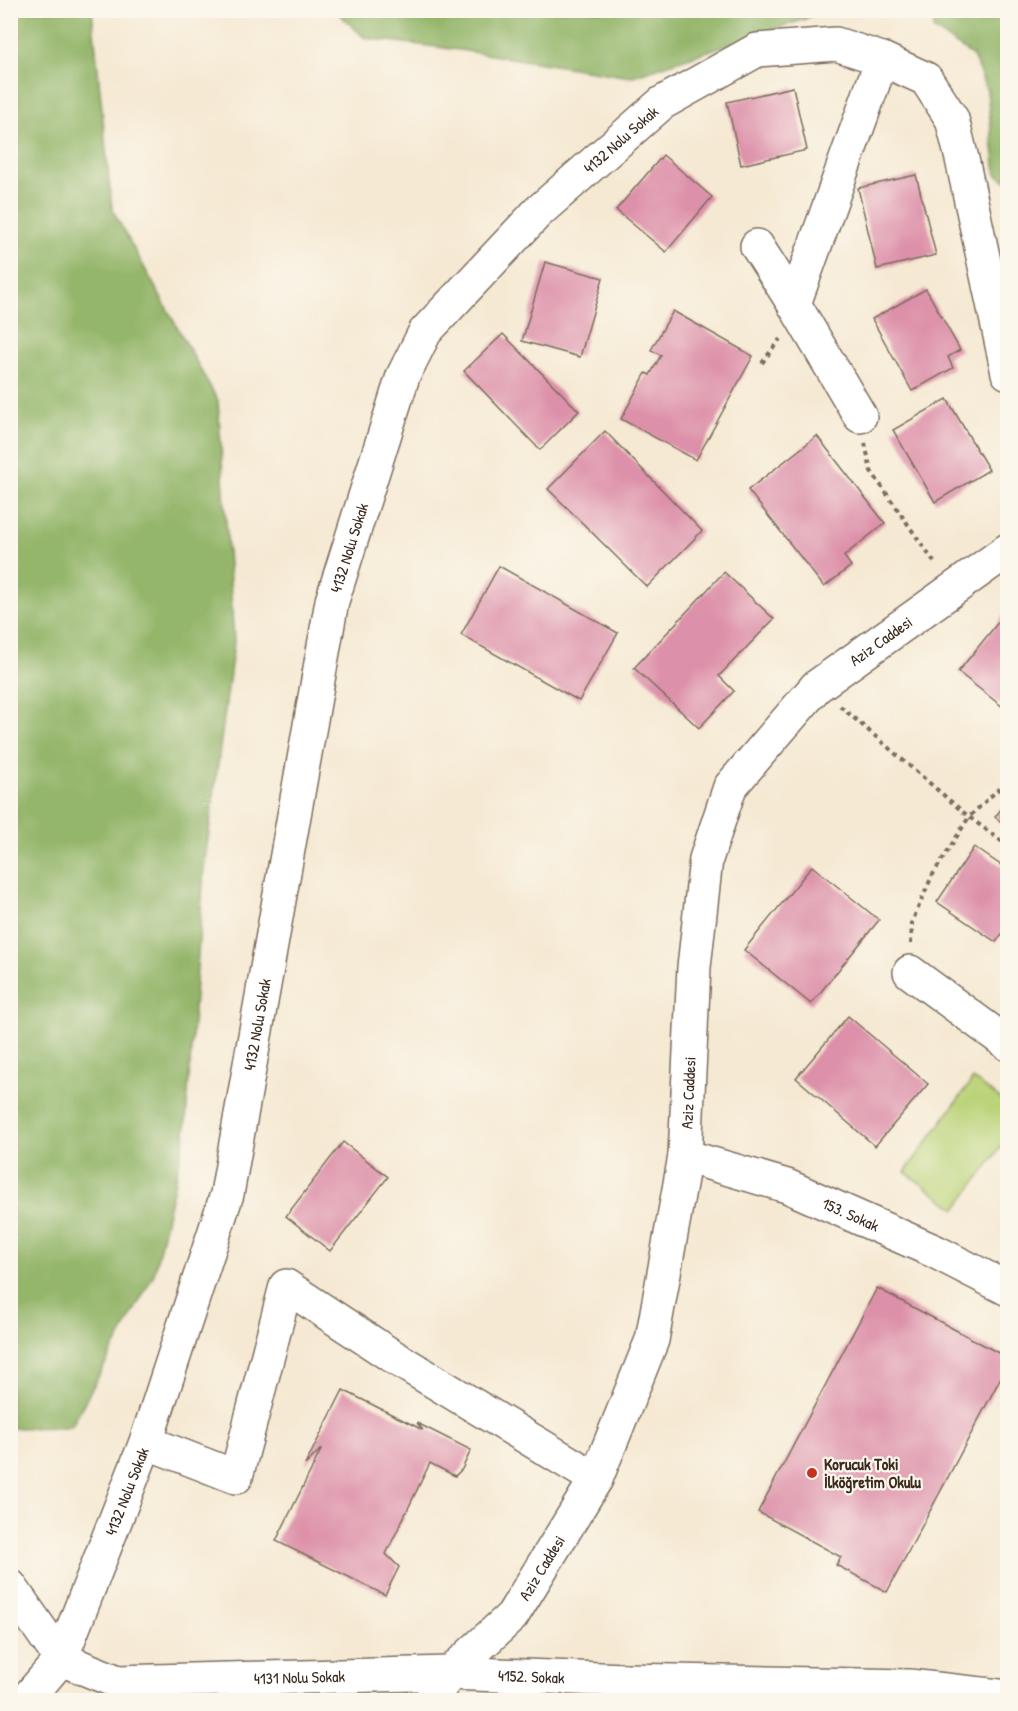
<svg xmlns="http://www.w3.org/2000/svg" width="1018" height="1711" viewBox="0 0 1018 1711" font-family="'Patrick Hand',sans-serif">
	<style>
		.green { fill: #bbd47a; stroke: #7b7f4c; stroke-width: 1.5 }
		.forest { fill: #94b66a; stroke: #687044; stroke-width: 1.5 }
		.building { fill: #dd90a9 }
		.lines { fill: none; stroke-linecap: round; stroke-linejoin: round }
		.minor-casing { stroke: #7c6d5d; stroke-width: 36 }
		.path { stroke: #7c6d5d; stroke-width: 4; stroke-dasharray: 4.5 4.5; stroke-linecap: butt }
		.minor { stroke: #fff; stroke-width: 33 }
		.poi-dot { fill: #c8321e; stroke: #fbf7ec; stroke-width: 2 }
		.labels { text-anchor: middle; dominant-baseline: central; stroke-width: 4.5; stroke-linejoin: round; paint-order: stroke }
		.street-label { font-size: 16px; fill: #3b2a1e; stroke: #fbf7ec }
		.poi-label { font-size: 16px; font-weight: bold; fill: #3b2a1e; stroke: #fbf7ec; text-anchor: start }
	</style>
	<rect width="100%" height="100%" fill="#fbf7ec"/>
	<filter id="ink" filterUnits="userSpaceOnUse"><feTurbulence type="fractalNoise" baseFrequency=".0167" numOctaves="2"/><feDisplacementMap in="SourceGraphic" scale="12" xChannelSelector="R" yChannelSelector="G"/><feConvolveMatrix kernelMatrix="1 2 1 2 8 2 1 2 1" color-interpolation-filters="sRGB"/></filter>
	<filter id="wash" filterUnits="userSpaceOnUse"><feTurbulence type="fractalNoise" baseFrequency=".008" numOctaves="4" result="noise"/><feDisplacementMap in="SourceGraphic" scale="24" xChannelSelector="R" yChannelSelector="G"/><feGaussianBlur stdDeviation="1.35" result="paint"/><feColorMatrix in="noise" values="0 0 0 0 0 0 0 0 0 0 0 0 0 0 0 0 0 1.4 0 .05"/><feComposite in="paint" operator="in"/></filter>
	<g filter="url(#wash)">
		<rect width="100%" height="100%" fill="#f5e9d3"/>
		<polygon class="green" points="973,1079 1007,1104 1007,1139 956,1209 905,1172"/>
		<g class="forest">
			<polygon points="10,11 92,11 112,209 218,401 234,642 204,869 185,1136 154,1274 71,1427 10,1428"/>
			<polygon points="336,11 820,11 805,19 630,77 460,50 365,38"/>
			<polygon points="937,11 1007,11 1007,182 996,174 987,91 973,56 933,29"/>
		</g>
		<g id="blocks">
			<g class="building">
				<polygon points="793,87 807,150 741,165 727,102"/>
				<polygon points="663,155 712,197 666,252 616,210"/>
				<polygon points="916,175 936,255 877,269 858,188"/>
				<polygon points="545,262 603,278 580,357 522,341"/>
				<polygon points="926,289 960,350 948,357 953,368 912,391 872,319"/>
				<polygon points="673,311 753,356 696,460 621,419 646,373 650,375 661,355 651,350"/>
				<polygon points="503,334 579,411 540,450 464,371"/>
				<polygon points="947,399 989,470 935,502 893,430"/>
				<polygon points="605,431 702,531 647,587 548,489"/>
				<polygon points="817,436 885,523 844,556 851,566 824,587 748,490"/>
				<polygon points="499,566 618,633 579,701 461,635"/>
				<polygon points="724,572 774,619 719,676 734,691 699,728 634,668"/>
				<polygon points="1008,610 1008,711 958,672"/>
				<polygon points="1008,800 1008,827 995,817"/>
				<polygon points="974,847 1008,870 1008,926 996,942 937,902"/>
				<polygon points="812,866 879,920 811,1004 744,950"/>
				<polygon points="848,1016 928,1084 875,1146 796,1078"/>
				<polygon points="343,1142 388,1177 330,1251 286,1216"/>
				<polygon points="877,1288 1008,1358 1008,1364 887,1592 836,1565 841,1557 758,1512"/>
				<polygon points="343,1390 423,1430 417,1423 471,1450 462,1469 455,1476 430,1463 386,1554 399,1567 385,1595 276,1541 322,1448 305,1465"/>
			</g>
		</g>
	</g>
	<g filter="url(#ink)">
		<use href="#blocks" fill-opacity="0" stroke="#7c6d5d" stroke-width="1.5"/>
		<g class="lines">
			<g class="minor-casing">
				<g id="minor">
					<polyline points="757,246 794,304"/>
					<polyline points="860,416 794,304 882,59"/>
					<polyline points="910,972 1008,1044"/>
					<path id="s1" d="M685,1156L787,1186L936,1252L1008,1289"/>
					<polyline points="146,1442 236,1477 286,1286 392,1356 596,1479"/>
					<path id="s2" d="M10,1586L61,1659L118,1682L450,1673L625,1680L909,1686L1008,1697"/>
					<path id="s3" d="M26,1700L61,1659L146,1442L227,1194L332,601L403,376L425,332L538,212L662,103L757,50L836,44L882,59L926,79L952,119L962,159L1008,373"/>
					<path id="s4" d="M431,1700L450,1673L512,1616L596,1479L652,1340L685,1156L694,967L706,859L730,787L816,687L1008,550"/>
				</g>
			</g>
			<g class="path">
				<polyline points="762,363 780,339"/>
				<polyline points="865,443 871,471 936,565"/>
				<polyline points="840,706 969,817 1008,846"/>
				<polyline points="911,944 912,922 932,876 969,817 1008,780"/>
			</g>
			<use href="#minor" class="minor"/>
		</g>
	</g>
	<circle class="poi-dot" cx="812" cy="1473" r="6"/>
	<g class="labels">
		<g class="street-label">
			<text stroke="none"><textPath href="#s3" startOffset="1710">4132 Nolu Sokak</textPath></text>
			<text stroke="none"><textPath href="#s3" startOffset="1206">4132 Nolu Sokak</textPath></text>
			<text stroke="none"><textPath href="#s4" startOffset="1200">Aziz Caddesi</textPath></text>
			<text stroke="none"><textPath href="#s3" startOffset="720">4132 Nolu Sokak</textPath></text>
			<text stroke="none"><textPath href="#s4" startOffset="678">Aziz Caddesi</textPath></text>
			<text stroke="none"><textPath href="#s1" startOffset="176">153. Sokak</textPath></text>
			<text stroke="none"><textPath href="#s3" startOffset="234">4132 Nolu Sokak</textPath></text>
			<text stroke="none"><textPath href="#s4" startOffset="174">Aziz Caddesi</textPath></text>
			<text stroke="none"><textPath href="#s2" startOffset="332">4131 Nolu Sokak</textPath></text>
			<text stroke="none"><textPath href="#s2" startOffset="564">4152. Sokak</textPath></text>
		</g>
		<g class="poi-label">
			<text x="824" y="1464">Korucuk Toki<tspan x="824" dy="18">İlköğretim Okulu</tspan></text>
		</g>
	</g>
	<rect width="1018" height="1711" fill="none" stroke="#fbf7ec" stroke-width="36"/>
</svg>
